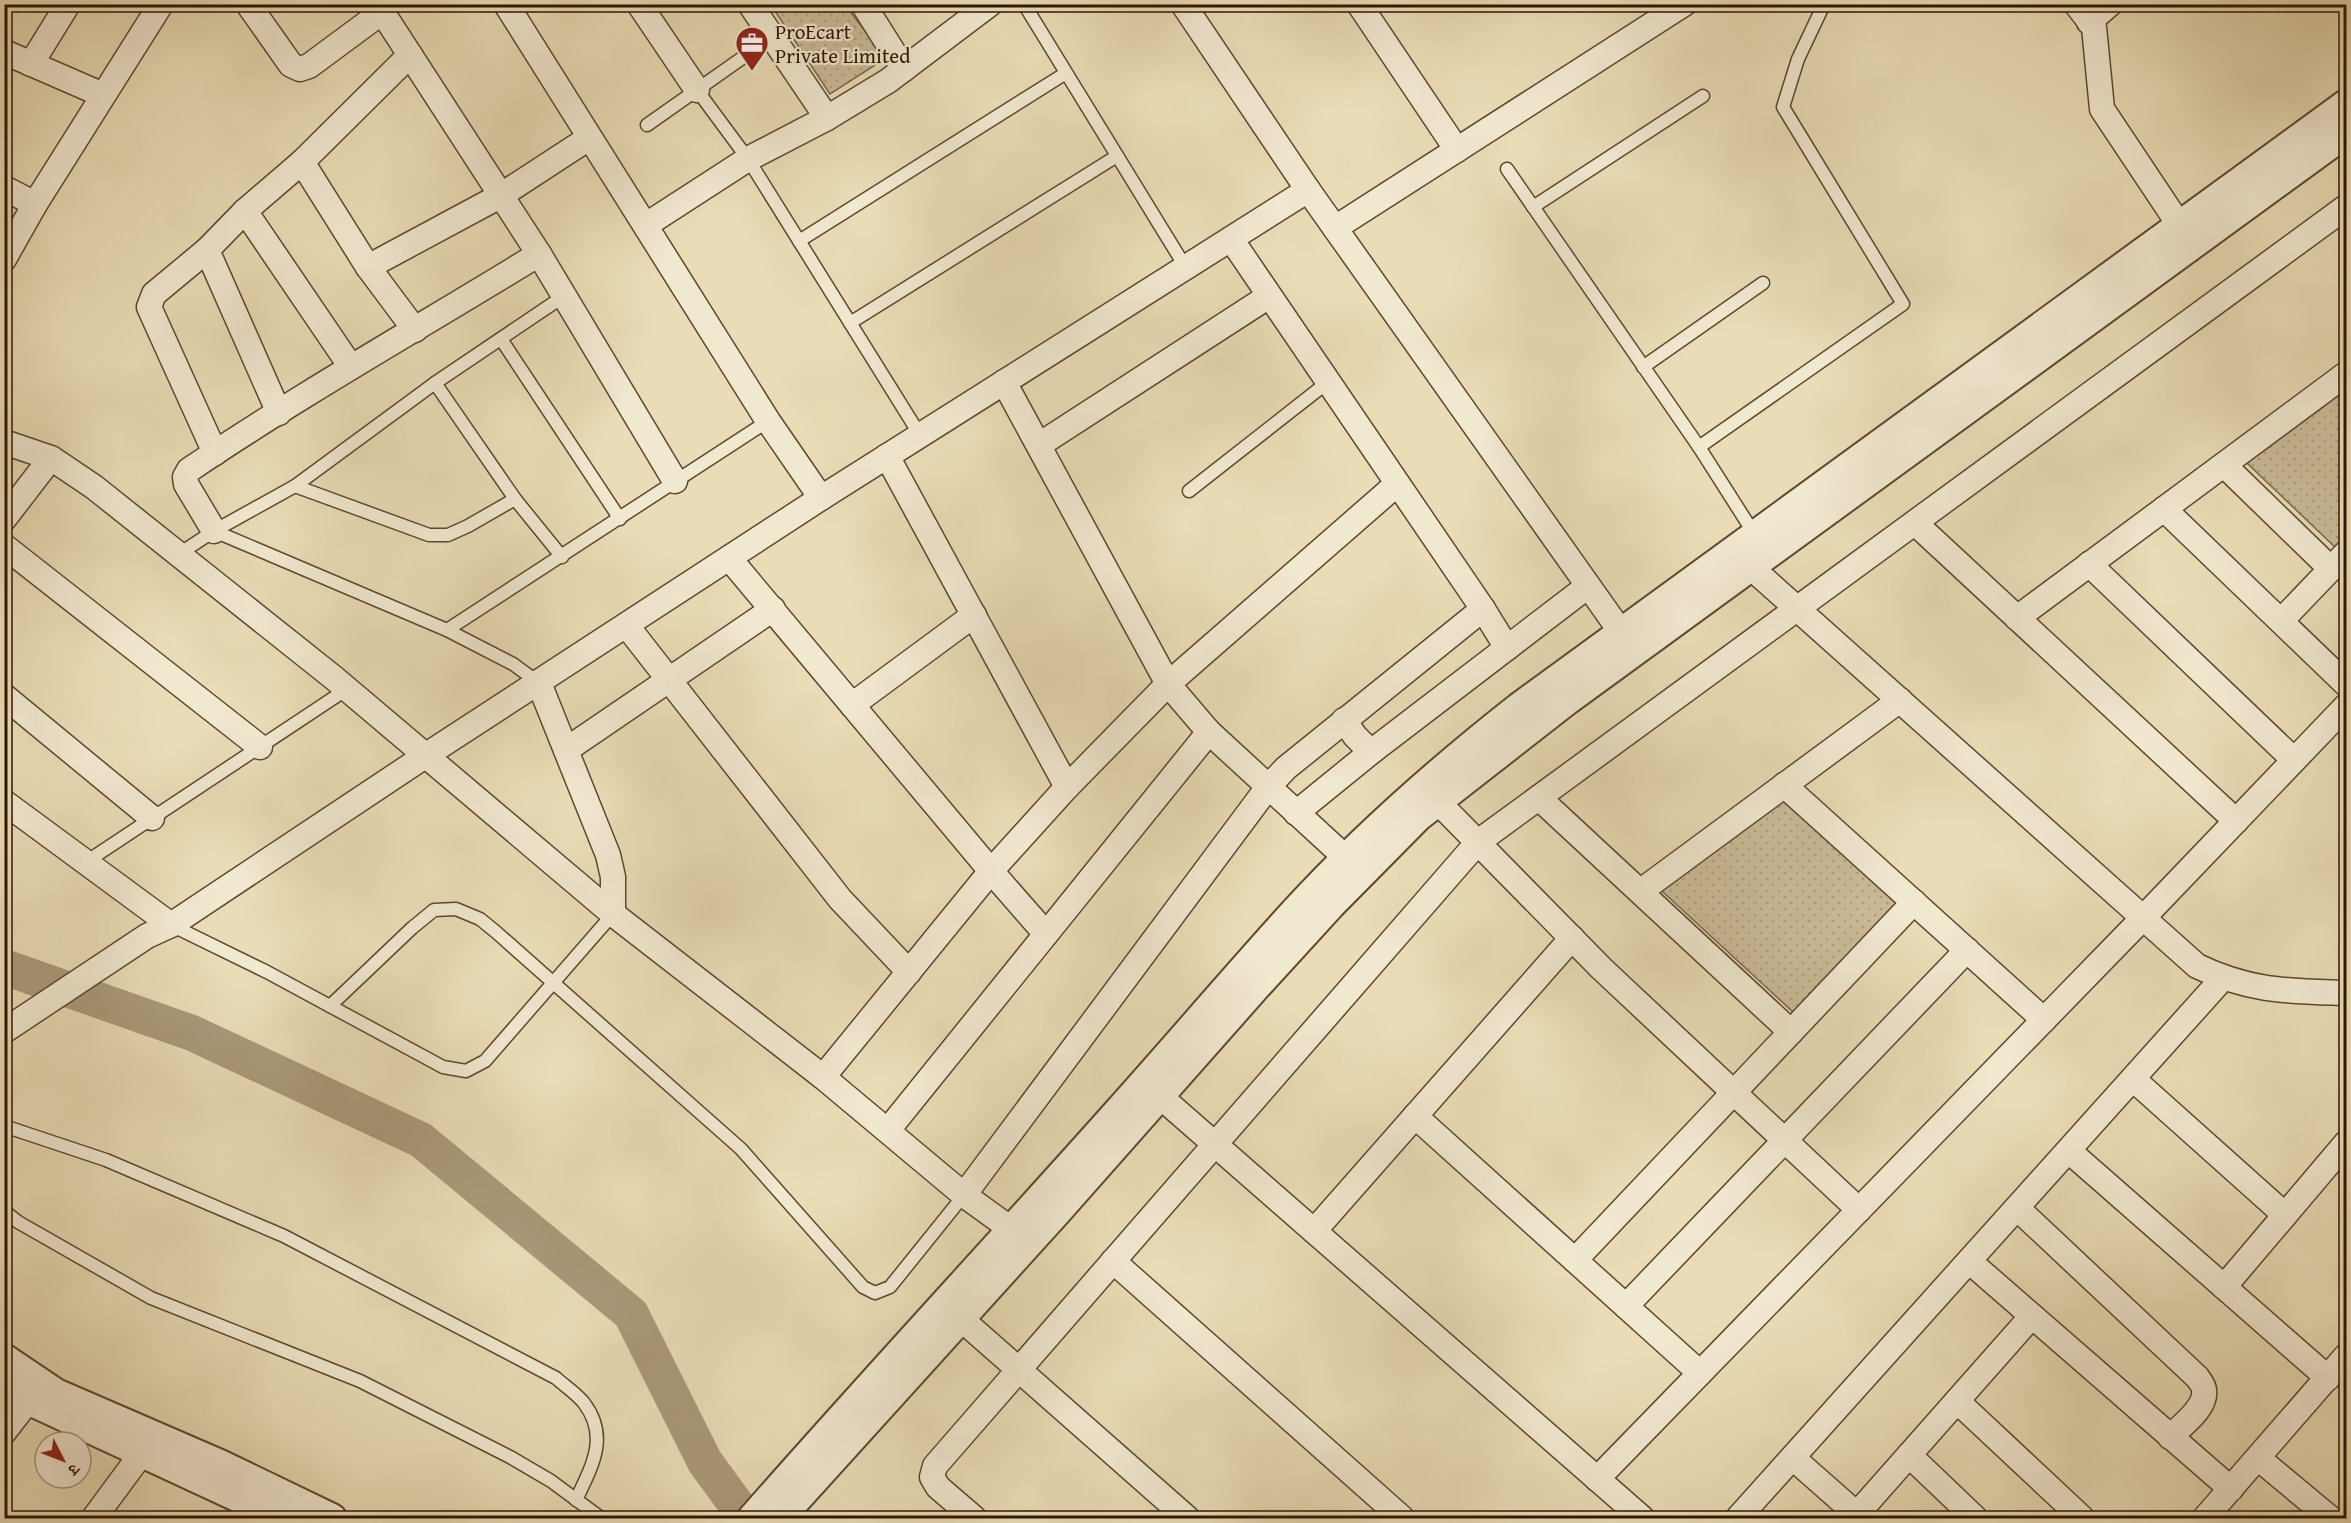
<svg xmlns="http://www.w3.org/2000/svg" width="2351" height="1523" viewBox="0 0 2351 1523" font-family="'Gentium Book Plus','Noto Serif Devanagari',serif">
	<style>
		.park { fill: url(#park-dots); stroke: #7c684c; stroke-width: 1.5 }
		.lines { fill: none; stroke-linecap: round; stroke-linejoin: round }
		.river { stroke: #a99979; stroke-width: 36 }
		.service-casing { stroke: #5d482f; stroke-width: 15 }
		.minor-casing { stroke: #5d482f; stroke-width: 27 }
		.tertiary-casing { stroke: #5d482f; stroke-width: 32 }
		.service { stroke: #f1e8d0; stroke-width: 12 }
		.minor { stroke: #f1e8d0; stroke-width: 24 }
		.tertiary { stroke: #f1e8d0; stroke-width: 28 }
		.labels { text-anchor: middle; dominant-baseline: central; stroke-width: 4.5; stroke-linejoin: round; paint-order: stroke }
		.poi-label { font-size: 21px; fill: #2e1602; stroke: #f1e8d0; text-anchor: start }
	</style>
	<defs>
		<pattern id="park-dots" width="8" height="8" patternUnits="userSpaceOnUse" patternTransform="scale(1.5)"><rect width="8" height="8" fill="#c9ba97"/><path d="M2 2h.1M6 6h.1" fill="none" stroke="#ad9f80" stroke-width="1.8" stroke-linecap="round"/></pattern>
	</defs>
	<rect width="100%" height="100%" fill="#e9dcb6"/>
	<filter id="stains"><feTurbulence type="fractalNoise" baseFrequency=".00333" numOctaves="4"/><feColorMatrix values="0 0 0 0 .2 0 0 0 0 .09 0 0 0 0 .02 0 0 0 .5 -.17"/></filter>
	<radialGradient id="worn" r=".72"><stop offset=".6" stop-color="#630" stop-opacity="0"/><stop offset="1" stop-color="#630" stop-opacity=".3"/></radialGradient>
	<g class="park">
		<polygon points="771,5 845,5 886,58 830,94"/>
		<polygon points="2346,390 2346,542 2338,550 2247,463"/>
		<polygon points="1785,800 1900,905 1793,1012 1662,891"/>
	</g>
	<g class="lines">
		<polyline class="river" points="4,967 192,1033 421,1140 631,1314 705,1462 746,1518"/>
		<g class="service-casing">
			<g id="service">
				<polyline points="1024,4 1186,268"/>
				<polyline points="697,90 748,159 920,435"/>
				<polyline points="647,125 772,37"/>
				<polyline points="1507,169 1699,447 1755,535"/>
				<polyline points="1533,207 1703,96"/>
				<polyline points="799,241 1066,73"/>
				<polyline points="850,323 1117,156"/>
				<polyline points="501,339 620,519"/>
				<polyline points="1643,367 1763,283"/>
				<polyline points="435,383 515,499 562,557"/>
				<polyline points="1699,447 1903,304 1783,107 1798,59 1824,4"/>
				<polyline points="295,486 429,535 448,535 468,526 515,499"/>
				<polyline points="1189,491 1328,382"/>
				<polyline points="214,531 447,630 513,664 539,683"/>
				<polyline points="179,554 214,531 295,486 435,383 564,296"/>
				<polyline points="447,630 768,421"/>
				<polyline points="86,862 347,689"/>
				<polyline points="171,925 267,972 443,1067 466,1071 485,1061 613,914"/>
				<polyline points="330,1006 412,928 434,910 456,909 480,919 496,932 741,1149 863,1287 875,1293 890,1287 964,1195"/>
				<path d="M4,1126L106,1160L284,1236L556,1378C565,1386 577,1394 584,1403C610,1437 591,1468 576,1500"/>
				<polyline points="4,1211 18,1222 151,1298 360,1381 510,1457 551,1481 601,1518"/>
			</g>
		</g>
		<g class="minor-casing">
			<g id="minor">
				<polyline points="248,4 291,65 300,69 309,66 382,12"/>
				<polyline points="377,4 539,254 675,481"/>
				<polyline points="506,4 768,421 821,498"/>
				<polyline points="639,4 697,90"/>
				<polyline points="750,4 827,118"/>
				<polyline points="863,4 904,69"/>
				<polyline points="1183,4 1308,190 1621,632"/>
				<polyline points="1359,4 1457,150"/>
				<polyline points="2076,4 2094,27 2102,109 2180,226"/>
				<polyline points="2089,22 2110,4"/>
				<polyline points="4,52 103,95"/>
				<polyline points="31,64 68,4"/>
				<polyline points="302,162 368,267 415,330"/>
				<polyline points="4,188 35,204"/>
				<polyline points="245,211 351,367"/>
				<polyline points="646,225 748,159 827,118 888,81 990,4"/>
				<polyline points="1335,228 1684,4"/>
				<polyline points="1231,239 1483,609 1507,648"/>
				<polyline points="207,250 279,413"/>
				<polyline points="4,259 35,204 161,4"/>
				<polyline points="368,267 500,196 589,138"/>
				<polyline points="1004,382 1168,684 1209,732 1347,859"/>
				<polyline points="4,442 51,458 94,487 334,678 613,914 823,1077 964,1195 1011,1229"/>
				<polyline points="1039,445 1269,296"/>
				<polyline points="215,453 149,307 154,294 207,250 245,211 302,162 410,55"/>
				<polyline points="887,456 1067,787"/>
				<polyline points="2224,465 2331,569"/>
				<polyline points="2164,509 2346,684"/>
				<polyline points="4,519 51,458"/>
				<polyline points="1915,523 2236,821"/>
				<path d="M214,531L186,484L185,477L189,470C303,393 422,326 539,254"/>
				<polyline points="4,546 260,747"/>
				<path d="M1737,555L2197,966C2251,992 2289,991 2346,993"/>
				<polyline points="729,558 991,871 1046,934"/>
				<polyline points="2089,564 2294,760"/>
				<polyline points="2017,618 2346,374"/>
				<polyline points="2281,621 2346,553"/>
				<polyline points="627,626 840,899 909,972"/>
				<polyline points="539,683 608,855 613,877 613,914"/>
				<polyline points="4,696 152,818"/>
				<polyline points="852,705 974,615"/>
				<polyline points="1344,720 1355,736 1371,752"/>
				<polyline points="566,750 773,609"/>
				<polyline points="1784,785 2044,1020"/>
				<polyline points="1539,798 1791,1032"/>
				<polyline points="1437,801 1601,968 1859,1210"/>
				<polyline points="4,802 171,925"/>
				<polyline points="1296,813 1371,752 1588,586"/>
				<polyline points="1641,891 1900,700"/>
				<polyline points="4,1031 147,936 171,925 425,756 821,498 1308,190"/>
				<polyline points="823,1077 991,871 1067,787 1168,684 1397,484"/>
				<polyline points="2133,1079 2285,1215"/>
				<polyline points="1146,1084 1642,1518"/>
				<polyline points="1415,1116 1700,1373"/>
				<polyline points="888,1130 1209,732"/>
				<polyline points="2069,1151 2328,1378"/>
				<polyline points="964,1195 1268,787 1286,768 1483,609"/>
				<path d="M2017,1208L2197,1377C2200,1381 2204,1386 2204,1390C2207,1408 2181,1426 2170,1437"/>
				<polyline points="1314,1231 1572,938"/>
				<polyline points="1575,1260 1914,902"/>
				<polyline points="1113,1261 1402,1518"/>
				<polyline points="1969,1261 2231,1489"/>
				<polyline points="2224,1287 2346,1143"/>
				<polyline points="1626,1306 1967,950"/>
				<polyline points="960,1318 1187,1518"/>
				<polyline points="1957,1401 2082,1518"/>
				<polyline points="4,1432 39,1387"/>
				<polyline points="1909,1455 1975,1518"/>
				<polyline points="1793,1458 1861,1518"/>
				<polyline points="2258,1458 2330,1518"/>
				<polyline points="1597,1479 2143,918 2346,706"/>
				<polyline points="1857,1514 2032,1316"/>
				<polyline points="94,1518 142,1453"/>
				<polyline points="974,1518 938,1487 932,1477 935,1466 1478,842 2346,207"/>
				<polyline points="1738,1518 2223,978"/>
				<polyline points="2205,1518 2346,1356"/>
			</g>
		</g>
		<g class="tertiary-casing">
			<g id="tertiary">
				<polyline points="4,1358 56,1393 220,1464 332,1518"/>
				<polyline points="4,1385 30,1401 282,1518"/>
				<path d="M752,1518C873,1380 998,1246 1120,1109C1179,1043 1236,976 1295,911C1364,836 1440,769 1519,707L2346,104"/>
				<polyline points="780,1518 1057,1212 1256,987 1331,905 1418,817 1568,700 2346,133"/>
			</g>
		</g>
		<use href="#service" class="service"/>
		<use href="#minor" class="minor"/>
		<use href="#tertiary" class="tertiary"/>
	</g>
	<defs>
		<g id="office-pin" transform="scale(1.725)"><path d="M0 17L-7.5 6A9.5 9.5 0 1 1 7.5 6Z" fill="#8f2418" stroke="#f1e8d0"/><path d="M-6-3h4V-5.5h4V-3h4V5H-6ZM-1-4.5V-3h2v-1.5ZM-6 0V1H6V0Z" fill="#fff"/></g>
	</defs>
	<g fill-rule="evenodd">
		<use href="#office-pin" x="752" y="43"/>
	</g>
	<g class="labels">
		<g class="poi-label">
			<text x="775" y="31">ProEcart<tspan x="775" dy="24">Private Limited</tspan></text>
		</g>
	</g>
	<rect width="2351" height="1523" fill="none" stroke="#e9dcb6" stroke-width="24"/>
	<rect x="6" y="6" width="2339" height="1511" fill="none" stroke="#2e1602" stroke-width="3"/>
	<rect x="12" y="12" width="2327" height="1499" fill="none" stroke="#2e1602" stroke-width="1.5"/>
	<g transform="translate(63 1460) rotate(132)"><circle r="28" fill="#f1e8d0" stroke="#a3947e" stroke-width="1.5"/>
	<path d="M0-4.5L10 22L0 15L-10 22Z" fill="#8f2418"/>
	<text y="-9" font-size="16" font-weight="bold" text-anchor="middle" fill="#2e1602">उ</text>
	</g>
	<rect width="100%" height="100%" filter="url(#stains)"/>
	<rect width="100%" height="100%" fill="url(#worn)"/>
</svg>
